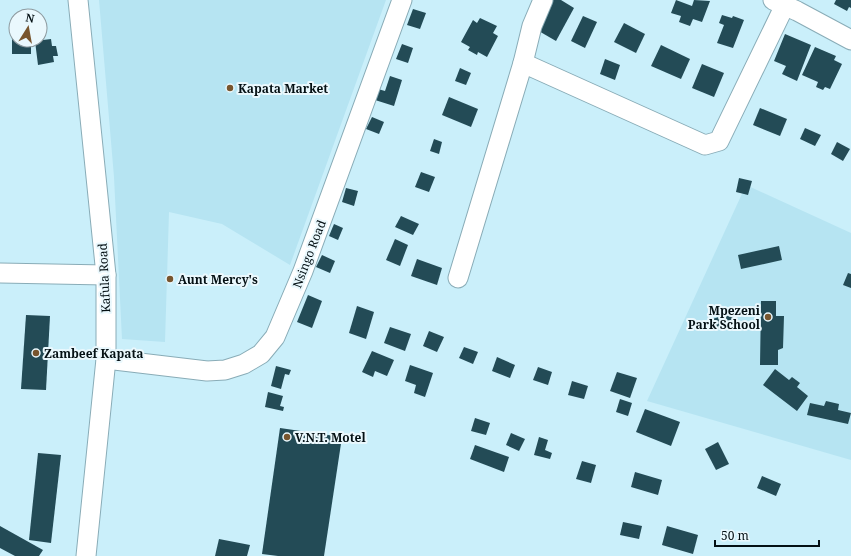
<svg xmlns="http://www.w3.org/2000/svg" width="851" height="556" viewBox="0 0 851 556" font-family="'Noto Serif',serif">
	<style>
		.built { fill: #b6e4f2 }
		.building { fill: #234b56 }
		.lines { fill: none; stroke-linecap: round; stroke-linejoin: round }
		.minor-casing { stroke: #89acb7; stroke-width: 21 }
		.minor { stroke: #fff; stroke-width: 19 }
		.poi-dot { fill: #78552e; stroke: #eaf8fd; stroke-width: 1.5 }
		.labels { text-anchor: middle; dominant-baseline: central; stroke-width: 4; stroke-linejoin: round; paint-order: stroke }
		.poi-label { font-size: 12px; font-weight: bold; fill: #041014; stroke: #eaf8fd; text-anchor: start }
		.street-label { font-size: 12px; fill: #041014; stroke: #eaf8fd }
	</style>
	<rect width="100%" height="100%" fill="#caeffa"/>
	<g class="built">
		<polygon points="99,0 386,0 290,265 222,224 169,212 165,342 122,339 114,177"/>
		<polygon points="746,185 851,233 851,460 647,401"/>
	</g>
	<g class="building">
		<polygon points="553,0 561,0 574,8 556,41 537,30"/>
		<polygon points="676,0 692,6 694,0 710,1 702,22 693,19 690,26 679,22 681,16 671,13"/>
		<polygon points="836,0 851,0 851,8 849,7 847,11 834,4"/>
		<polygon points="413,9 426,13 420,29 407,25"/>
		<polygon points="722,15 732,18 733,16 744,20 733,48 717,43 724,25 719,23"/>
		<polygon points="583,16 597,22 585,48 571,41"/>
		<polygon points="480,18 497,26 493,33 498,36 487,57 478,52 477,55 468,50 470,47 461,42 473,20 477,23"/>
		<polygon points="624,23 645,34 636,53 614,42"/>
		<polygon points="785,34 811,45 797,81 782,74 786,66 774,61"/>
		<polygon points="12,37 16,37 16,40 31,40 31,54 12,54"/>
		<polygon points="51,39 52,46 56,46 58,56 53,56 54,62 38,65 35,41"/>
		<polygon points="402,44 413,48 408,63 396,59"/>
		<polygon points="661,45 690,59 681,79 651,66"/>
		<polygon points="815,47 836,56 834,60 842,64 830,89 825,87 823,90 816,87 818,82 802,75"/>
		<polygon points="605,59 620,65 615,80 600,74"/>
		<polygon points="702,64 724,73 714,97 692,88"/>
		<polygon points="460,68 471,73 466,85 455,81"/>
		<polygon points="390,76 402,80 394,106 375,100 378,89 385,91"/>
		<polygon points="449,97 478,109 471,127 442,115"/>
		<polygon points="760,108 787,119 780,136 753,125"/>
		<polygon points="372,117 384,122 379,134 366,129"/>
		<polygon points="805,128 821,135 815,146 800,139"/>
		<polygon points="434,139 442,142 439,154 430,151"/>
		<polygon points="837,142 850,149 843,161 831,154"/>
		<polygon points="421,172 435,177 429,192 415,187"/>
		<polygon points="739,178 752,181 748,195 736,192"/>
		<polygon points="346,188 358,191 354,206 342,202"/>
		<polygon points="401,216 419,224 413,235 395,227"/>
		<polygon points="334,224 343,228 338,240 329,236"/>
		<polygon points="395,239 408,245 400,266 386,260"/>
		<polygon points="779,246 782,260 741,269 738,255"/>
		<polygon points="322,255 335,261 330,273 316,267"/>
		<polygon points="417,259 442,268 437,285 411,276"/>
		<polygon points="848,273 851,274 851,288 843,285"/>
		<polygon points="308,295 322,301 312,328 297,322"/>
		<polygon points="761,301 776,301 776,316 784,316 783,348 778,350 778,365 760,365"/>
		<polygon points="357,306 374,312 366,339 349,333"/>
		<polygon points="732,313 735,322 712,330 709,320"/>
		<polygon points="26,315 50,316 46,390 21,389"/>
		<polygon points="390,327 411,334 405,351 384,343"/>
		<polygon points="429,331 444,337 437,352 423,346"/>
		<polygon points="464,347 478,352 473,364 459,358"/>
		<polygon points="372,351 394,360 387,376 375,371 373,377 362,372"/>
		<polygon points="497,357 515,365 510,378 492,371"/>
		<polygon points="410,365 433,373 425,397 414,393 416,385 405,381"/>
		<polygon points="276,366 291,370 289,375 285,374 281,389 271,386"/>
		<polygon points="538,367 552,372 548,385 533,380"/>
		<polygon points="775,369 789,380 792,377 800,383 797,387 808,396 797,411 763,385"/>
		<polygon points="617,372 637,378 630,398 610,391"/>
		<polygon points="572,381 588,386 584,399 568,395"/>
		<polygon points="268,392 283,396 280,406 284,407 283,411 265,407"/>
		<polygon points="620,399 632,403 628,416 616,412"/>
		<polygon points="826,401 839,404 838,410 851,413 848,424 807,415 810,403 824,406"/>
		<polygon points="645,409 680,422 671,446 636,432"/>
		<polygon points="475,418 490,423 486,435 471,431"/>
		<polygon points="280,428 342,437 324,556 278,556 262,554"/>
		<polygon points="511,433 525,439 519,451 506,445"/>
		<polygon points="539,437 548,440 545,450 552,453 550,459 534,455"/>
		<polygon points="718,442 729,464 716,470 705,449"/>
		<polygon points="475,445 509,457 504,472 470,459"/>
		<polygon points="38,453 61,455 51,543 29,540"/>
		<polygon points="582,461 596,465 591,483 576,479"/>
		<polygon points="635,472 662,480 658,495 631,487"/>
		<polygon points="762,476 781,484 776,496 757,488"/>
		<polygon points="623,522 642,526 639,539 620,535"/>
		<polygon points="0,526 43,550 39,556 15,556 0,548"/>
		<polygon points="667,526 698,535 693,554 662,545"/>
		<polygon points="219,539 250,545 247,556 215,556"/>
	</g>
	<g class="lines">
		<g class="minor-casing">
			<g id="minor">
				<polyline points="78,0 106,275 106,359 86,556"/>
				<polyline points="773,0 797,11 851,40"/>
				<polyline points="523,63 705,145 719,141 785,5"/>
				<polyline points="0,273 106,275"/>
				<polyline points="458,278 523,63 532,26 543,0"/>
				<polyline points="106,359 207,371 225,370 244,364 261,354 275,337 303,271 402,0"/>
			</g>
		</g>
		<use href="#minor" class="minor"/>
	</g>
	<g class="poi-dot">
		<circle cx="230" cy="88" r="4"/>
		<circle cx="170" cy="279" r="4"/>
		<circle cx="768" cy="317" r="4"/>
		<circle cx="36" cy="353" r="4"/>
		<circle cx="287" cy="437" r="4"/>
	</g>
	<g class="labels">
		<g class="poi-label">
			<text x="238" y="88">Kapata Market</text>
			<text x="178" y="279">Aunt Mercy's</text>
			<text x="760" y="310" text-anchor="end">Mpezeni<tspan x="760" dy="14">Park School</tspan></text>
			<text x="44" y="353">Zambeef Kapata</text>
			<text x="295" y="437">V.N.T. Motel</text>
		</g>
		<g class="street-label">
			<text transform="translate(309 254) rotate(-69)">Nsingo Road</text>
			<text transform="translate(104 278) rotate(-93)">Kafula Road</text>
		</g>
	</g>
	<g transform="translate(28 28) rotate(11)"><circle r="19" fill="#eaf8fd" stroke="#8e9ba0"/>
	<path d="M0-3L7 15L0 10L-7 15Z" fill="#78552e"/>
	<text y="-6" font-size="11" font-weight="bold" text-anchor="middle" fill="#041014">N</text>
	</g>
	<path d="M715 540v6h104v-6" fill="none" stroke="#041014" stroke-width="2"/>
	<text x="721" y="540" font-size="12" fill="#041014" stroke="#eaf8fd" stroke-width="3" paint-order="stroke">50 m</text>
</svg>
